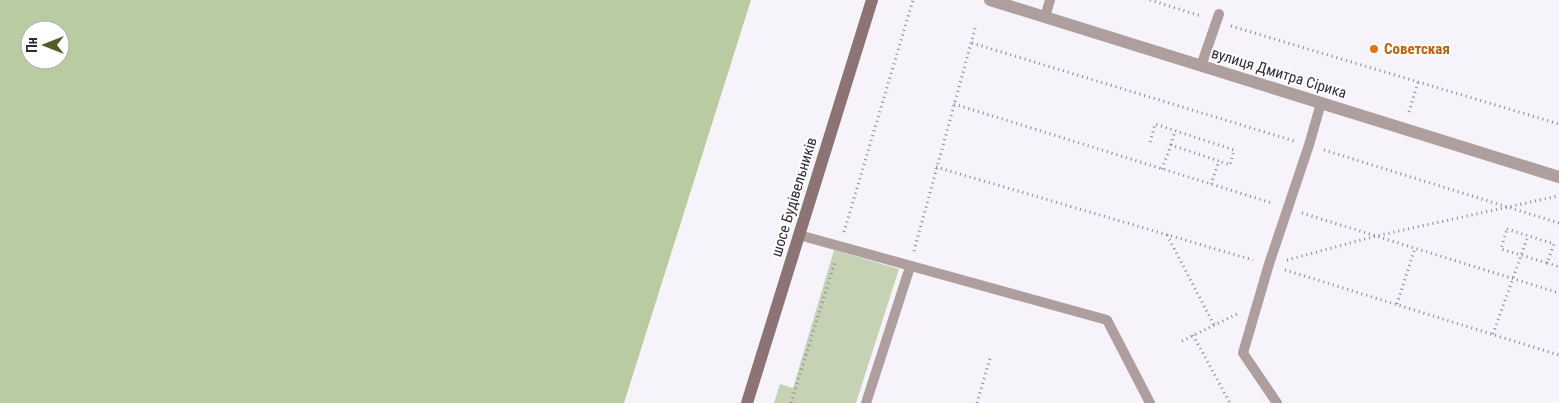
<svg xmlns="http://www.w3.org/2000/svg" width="1559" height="403" viewBox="0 0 1559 403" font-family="'Roboto Condensed',sans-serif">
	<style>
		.green { fill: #c5d3b4 }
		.forest { fill: #b9cca1; fill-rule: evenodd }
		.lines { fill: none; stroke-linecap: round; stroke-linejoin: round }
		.path { stroke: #8b8891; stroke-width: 3; stroke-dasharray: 1 4; stroke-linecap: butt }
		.service { stroke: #ae9e9e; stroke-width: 10 }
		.tertiary { stroke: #ae9e9e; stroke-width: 12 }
		.secondary { stroke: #8c7474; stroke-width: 12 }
		.food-dot { fill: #e8710a; stroke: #fff; stroke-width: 2 }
		.labels { text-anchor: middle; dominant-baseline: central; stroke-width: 4; stroke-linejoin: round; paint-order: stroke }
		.food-label { font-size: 15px; font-weight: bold; fill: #c56008; stroke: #fff; text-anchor: start }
		.street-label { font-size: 15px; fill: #312c38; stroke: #fff }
	</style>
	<rect width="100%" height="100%" fill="#f6f4fa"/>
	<polygon class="green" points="834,250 899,269 856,403 774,403 780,384 793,388"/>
	<path class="forest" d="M0,0H751L624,403H0ZM30,30H60V60H30Z"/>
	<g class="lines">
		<g class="path">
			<polyline points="1150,0 1201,16"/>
			<polyline points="1231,26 1559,124"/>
			<polyline points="972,43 1294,141"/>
			<polyline points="954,104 1272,203"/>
			<polyline points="1409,112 1418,82"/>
			<polyline points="1150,142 1155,124 1234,150 1230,165 1219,161"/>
			<polyline points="1171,145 1175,131"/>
			<polyline points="1324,150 1559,223"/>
			<polyline points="936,167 1253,260"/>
			<polyline points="1162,169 1171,145 1219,161 1211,184"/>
			<polyline points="1302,213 1559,293"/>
			<polygon points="1507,229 1554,244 1547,263 1501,249"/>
			<polyline points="844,232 913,0"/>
			<polyline points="1167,235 1214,325"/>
			<polyline points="914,251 976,25"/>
			<polyline points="1287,260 1376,236 1558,196"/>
			<polyline points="1547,263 1559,267"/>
			<polyline points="1285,270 1559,355"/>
			<polyline points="1397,304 1415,248"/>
			<polyline points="1493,334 1528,236"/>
			<polyline points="1193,335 1230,403"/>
			<polyline points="1182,341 1237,314"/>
			<polyline points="791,403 835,262"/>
			<polyline points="977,403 991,355"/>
		</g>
		<g class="service">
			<polyline points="1045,17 1050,0"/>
			<polyline points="1201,66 1219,14"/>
			<polyline points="799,235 1107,320 1150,403"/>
			<polyline points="866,403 910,267"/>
			<polyline points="1277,403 1243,353 1269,264 1309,145 1321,103"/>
		</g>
		<polyline class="tertiary" points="990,0 1559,177"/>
		<polyline class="secondary" points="747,403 872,0"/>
	</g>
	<circle class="food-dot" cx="1374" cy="49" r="5"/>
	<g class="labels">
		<g class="food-label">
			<text x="1384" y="49">Советская</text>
		</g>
		<g class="street-label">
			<text transform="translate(1279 73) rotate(17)">вулиця Дмитра Сірика</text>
			<text transform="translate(794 197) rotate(-73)">шосе Будівельників</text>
		</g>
	</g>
	<g transform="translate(45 45) rotate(270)"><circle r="24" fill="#ffffff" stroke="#adabaf"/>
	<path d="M0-4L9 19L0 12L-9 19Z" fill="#545c2b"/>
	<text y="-8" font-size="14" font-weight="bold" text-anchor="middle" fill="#312c38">Пн</text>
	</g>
</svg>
